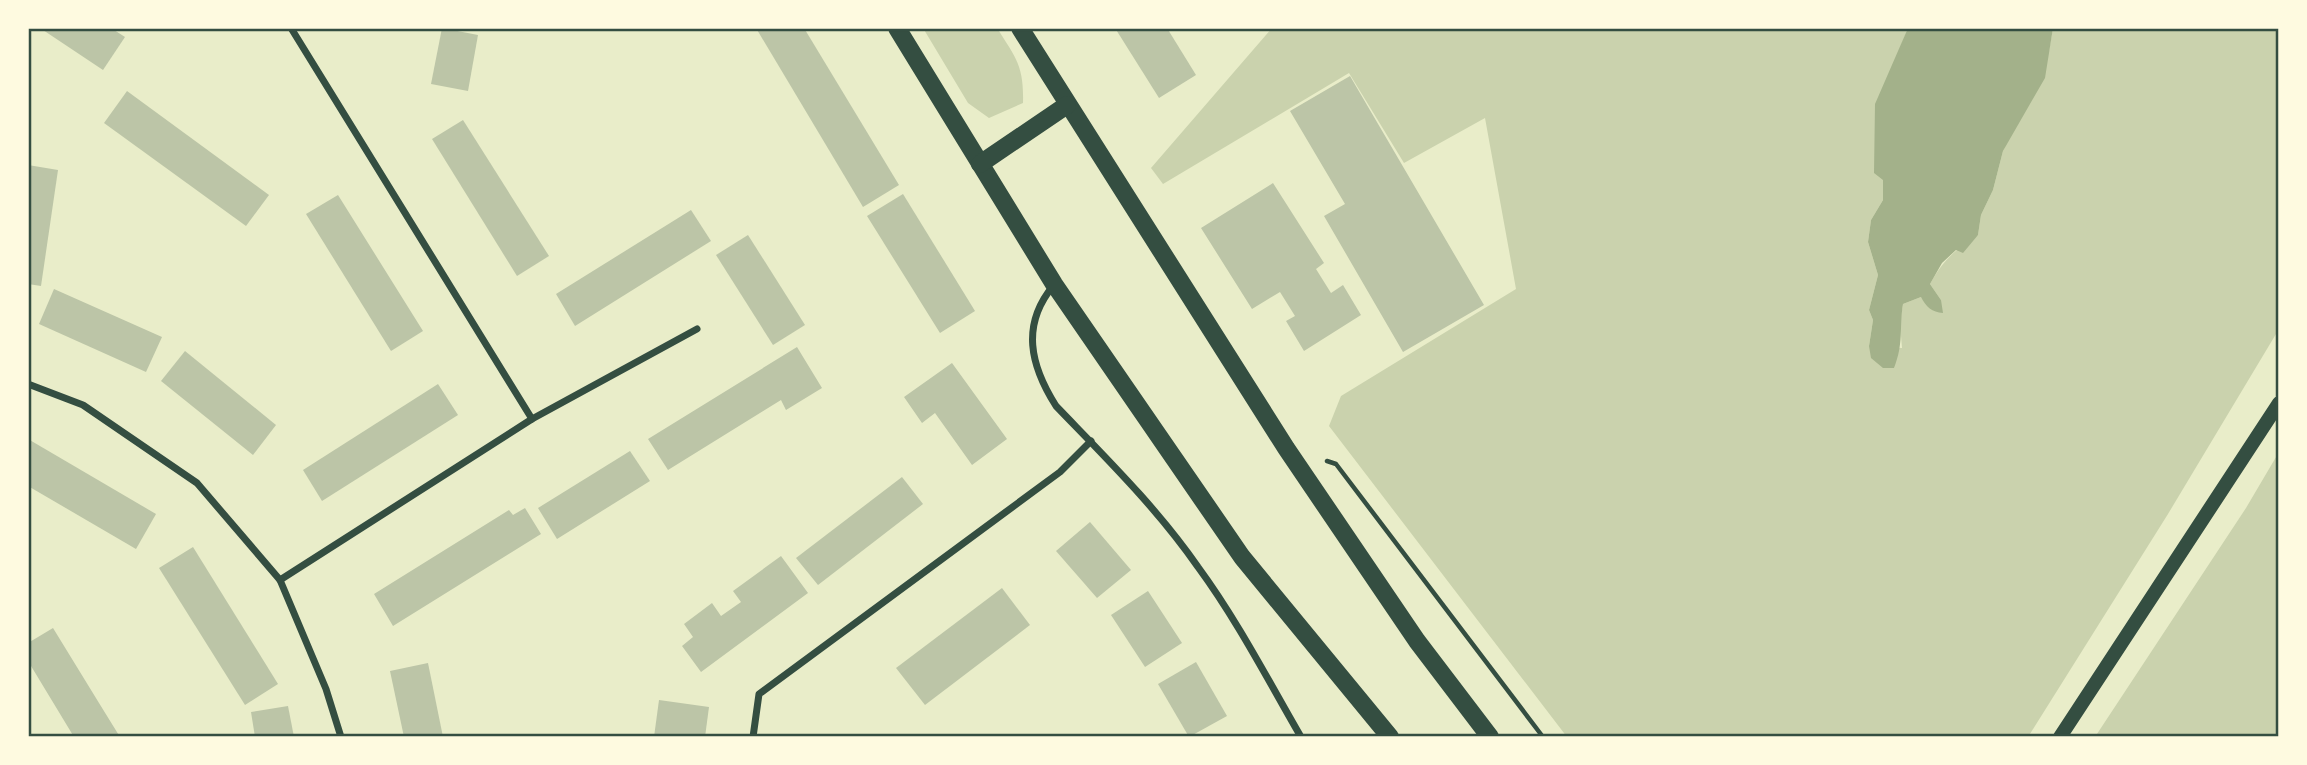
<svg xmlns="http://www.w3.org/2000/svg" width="2307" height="765" viewBox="0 0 2307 765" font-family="'Source Sans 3',sans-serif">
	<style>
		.green { fill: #cad2ad }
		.water { fill: #a3b18a }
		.building { fill: #bcc5a7 }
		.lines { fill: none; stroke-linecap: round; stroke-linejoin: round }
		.path { stroke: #344e41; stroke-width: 4.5 }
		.minor { stroke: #344e41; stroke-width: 7 }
		.secondary { stroke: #344e41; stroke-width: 14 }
		.primary { stroke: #344e41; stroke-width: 18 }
		.neatline { fill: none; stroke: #344e41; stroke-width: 2.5 }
	</style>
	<rect width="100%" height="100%" fill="#e9edc9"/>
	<g class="green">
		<path d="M923,28H997C1016,58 1024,66 1023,103L989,118L968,103Z"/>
		<path d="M1272,28H1908L1894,63L1883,200L1871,220L1868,242L1878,275L1869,310L1873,320L1869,346L1902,348L1900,324L1903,304L1921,297L1941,300L1930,284C1944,259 1955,250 1978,235L1981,215L1993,190L2003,151L2049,51L2053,28H2279V329L2168,514L2028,737H1567L1329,426L1341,396L1516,289L1485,118L1404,163L1349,73L1163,184L1151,168Z"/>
		<polygon points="2279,452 2279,737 2095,737 2246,508"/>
	</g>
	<path class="water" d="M1908,28H2053L2045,78L2003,151L1993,190L1981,215L1978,235L1963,253L1956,250L1942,263L1930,284L1941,300L1943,313C1932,312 1926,307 1921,297L1903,304C1899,329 1904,343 1894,368H1883L1871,358L1869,346L1873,320L1869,310L1878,275L1868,242L1871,220L1883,200V180L1874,173L1875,104Z"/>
	<g class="building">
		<polygon points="40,28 111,28 125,37 103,70"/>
		<polygon points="442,28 478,35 468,91 431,84"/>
		<polygon points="756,28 804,28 899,185 863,207"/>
		<polygon points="1115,28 1167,28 1196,75 1159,98"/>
		<polygon points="1350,76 1484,305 1403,352 1324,216 1345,204 1290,111"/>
		<polygon points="127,91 269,195 246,226 104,123"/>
		<polygon points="463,120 549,256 517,276 432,139"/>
		<polygon points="28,165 58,170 41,286 28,284"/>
		<polygon points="1273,183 1324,263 1316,269 1331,293 1343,285 1361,315 1304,351 1286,321 1295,316 1280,292 1252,309 1201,228"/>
		<polygon points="903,194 975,311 940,333 867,216"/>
		<polygon points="338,195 423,331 391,351 306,214"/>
		<polygon points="691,210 711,241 575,326 556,294"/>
		<polygon points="748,235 805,325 773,345 716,255"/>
		<polygon points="54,289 162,337 146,372 39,324"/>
		<polygon points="797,347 822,388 786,410 781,400 668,470 648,439"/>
		<polygon points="185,351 276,425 253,455 161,381"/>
		<polygon points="952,363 1007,439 972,465 935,413 922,423 904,397"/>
		<polygon points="438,384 458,415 322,501 303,470"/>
		<polygon points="28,439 156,514 136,549 28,486"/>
		<polygon points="630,451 650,481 557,539 538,508"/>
		<polygon points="902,477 923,504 818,585 796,558"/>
		<polygon points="525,508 541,534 393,626 374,594 509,510 513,515"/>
		<polygon points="1090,522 1131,570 1097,598 1056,551"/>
		<polygon points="193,547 278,684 245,705 159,568"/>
		<polygon points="781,556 808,593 701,672 682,646 693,637 684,624 712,603 721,616 741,602 733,591"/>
		<polygon points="1002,588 1030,625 925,705 896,668"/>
		<polygon points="1148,591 1182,643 1145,667 1111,615"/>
		<polygon points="53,628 99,703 120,737 74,737 28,661 28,643"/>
		<polygon points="1196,662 1227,716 1189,737 1158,684"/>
		<polygon points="428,663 443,737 404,737 390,671"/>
		<polygon points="659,700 709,707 705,737 654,737"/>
		<polygon points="288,706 294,737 255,737 251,712"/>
	</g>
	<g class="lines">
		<polyline class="path" points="1327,461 1336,464 1543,737"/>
		<g class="minor">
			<polyline points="291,28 532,419"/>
			<path d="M1053,286C1021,325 1030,365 1056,406C1106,458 1157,508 1198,567C1237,620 1268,680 1301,737"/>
			<polyline points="28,384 83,405 197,483 280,580 326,689 341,737"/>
			<polyline points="280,580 532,419 697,329"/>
			<polyline points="753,737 759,694 1060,472 1091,441"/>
		</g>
		<polyline class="secondary" points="2060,737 2279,403"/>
		<g class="primary">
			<polyline points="897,28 1054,284 1242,557 1390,737"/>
			<polyline points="1020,28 1286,448 1417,641 1490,737"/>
			<polyline points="980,164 1067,105"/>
		</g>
	</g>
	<rect width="2307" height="765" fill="none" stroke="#fefae0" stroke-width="60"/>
	<rect x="30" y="30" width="2247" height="705" class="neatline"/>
</svg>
